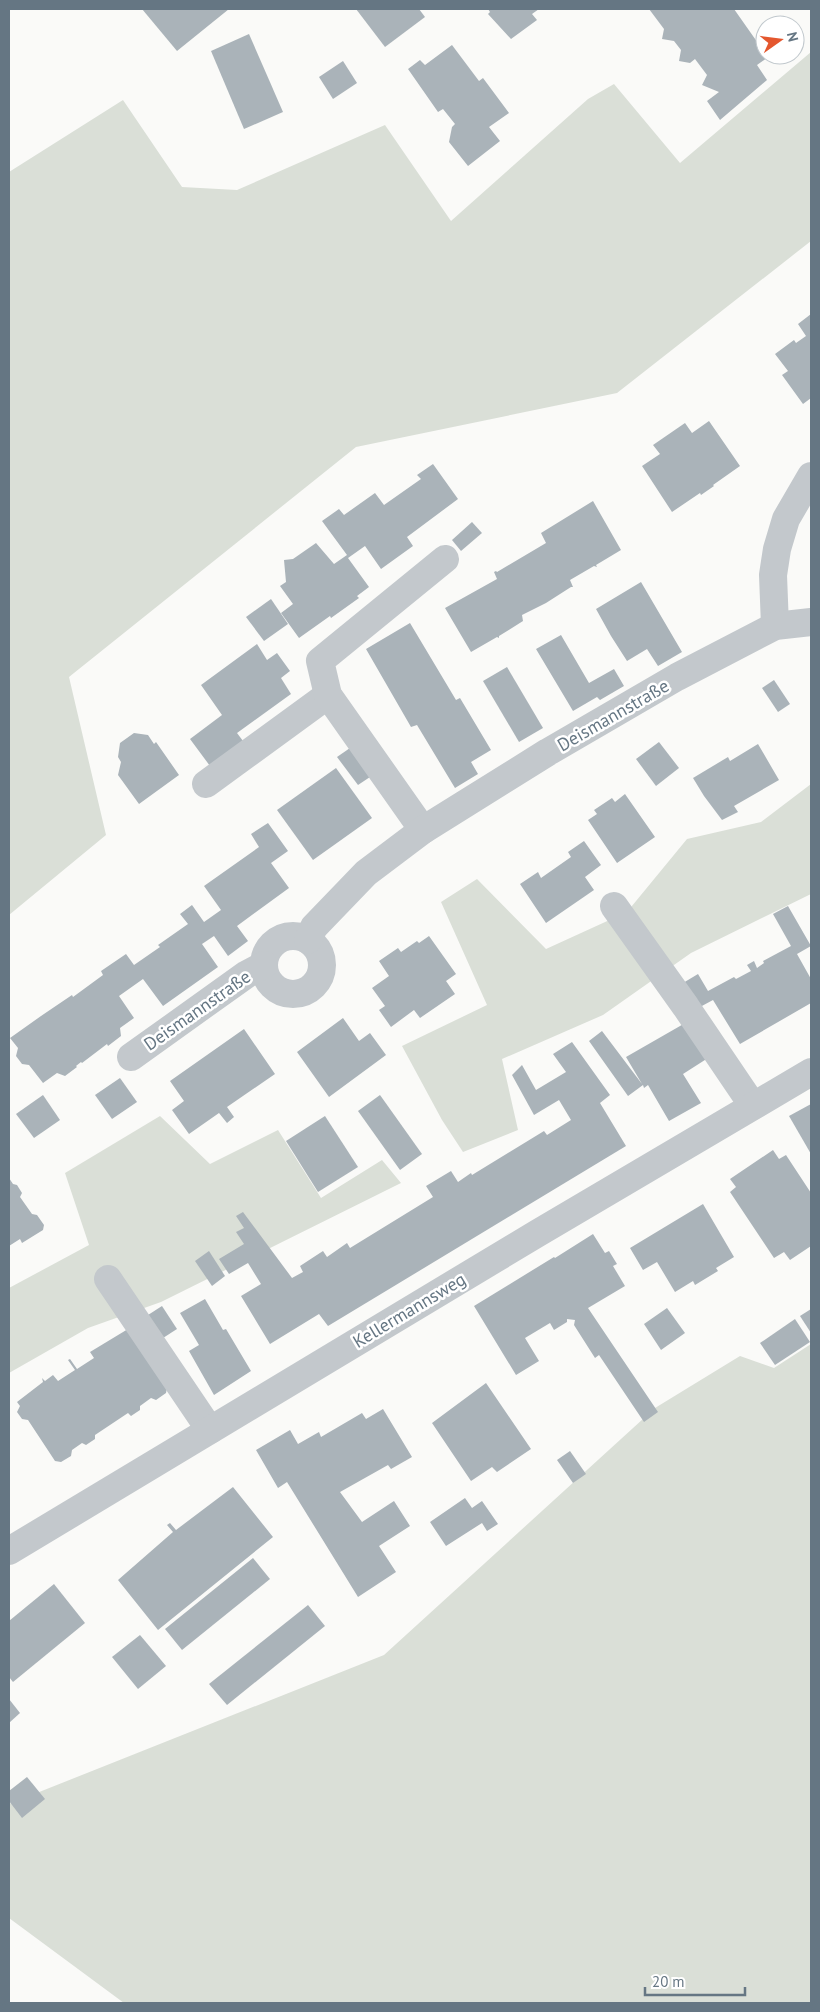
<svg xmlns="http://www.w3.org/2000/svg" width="820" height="2012" viewBox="0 0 820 2012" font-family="'PT Sans',sans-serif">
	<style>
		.green { fill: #dadfd7 }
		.building { fill: #aab3b9 }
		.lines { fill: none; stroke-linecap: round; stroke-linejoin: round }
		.minor { stroke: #c3c8cc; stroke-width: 28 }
		.labels { text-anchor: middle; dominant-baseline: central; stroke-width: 5; stroke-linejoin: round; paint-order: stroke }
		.street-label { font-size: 18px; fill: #657683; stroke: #fff }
	</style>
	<rect width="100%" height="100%" fill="#fafaf8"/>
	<g class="green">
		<polygon points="811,52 811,241 617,393 356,447 69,677 106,835 9,915 9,172 123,100 182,187 237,190 385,125 451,221 588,99 614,84 680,163"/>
		<polygon points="811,784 811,894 691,953 603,1015 502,1059 518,1130 463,1152 442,1120 402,1046 487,1005 441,902 477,879 546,949 627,912 687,839 761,822"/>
		<polygon points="160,1116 210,1164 278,1130 321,1198 382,1160 401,1183 161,1302 88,1328 9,1373 9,1288 89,1245 65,1173"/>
		<polygon points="811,1344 811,2003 124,2003 9,1918 9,1804 384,1655 655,1408 740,1356 774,1368"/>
	</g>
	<g class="building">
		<polygon points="142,9 229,9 177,51"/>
		<polygon points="356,9 419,9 425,17 385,47"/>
		<polygon points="488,9 539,9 532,14 537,20 511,39 488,14 490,12"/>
		<polygon points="649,9 734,9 760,46 765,45 765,55 771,55 757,65 767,80 720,120 707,101 719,92 702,85 707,75 695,59 690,63 679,61 681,50 674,41 662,39 664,29"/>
		<polygon points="249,34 283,112 244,129 211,51"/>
		<polygon points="452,45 479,81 483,78 509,113 489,127 500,141 468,166 449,142 452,127 455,124 443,109 438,112 408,69 420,60 425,65"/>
		<polygon points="343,61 357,83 333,99 319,77"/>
		<polygon points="811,314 811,398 803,404 782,375 788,371 775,354 794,340 796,343 806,336 798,324"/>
		<polygon points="709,421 740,466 713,485 714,486 701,495 700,493 672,512 642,466 660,454 653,445 685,423 692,433"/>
		<polygon points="433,464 458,499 407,537 413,546 381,569 365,546 348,558 369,587 357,596 359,598 331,618 330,616 299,638 281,613 293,604 280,586 286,582 284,560 293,559 316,543 334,564 347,555 322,521 339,509 344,515 375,493 384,505 421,479 417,475"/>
		<polygon points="593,501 621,550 596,565 597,567 594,566 570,580 573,587 571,587 546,603 522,615 523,621 499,636 499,638 497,637 471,652 445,608 497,579 494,572 496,571 497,572 546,543 541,533"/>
		<polygon points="472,522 482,533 461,551 452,540"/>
		<polygon points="641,582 682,652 658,666 647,649 627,661 611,636 596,609"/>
		<polygon points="271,599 288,624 264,641 246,617"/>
		<polygon points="410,623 456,700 460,698 491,750 471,762 478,774 455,788 417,725 411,727 366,649"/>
		<polygon points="561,635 589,683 614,669 624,686 600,700 597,697 573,711 536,649"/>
		<polygon points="257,644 267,660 277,653 290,671 281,678 291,694 237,733 243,741 210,766 190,739 222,715 201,685"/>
		<polygon points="507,667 543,728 519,742 483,681"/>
		<polygon points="774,680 790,704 778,712 762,688"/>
		<polygon points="134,733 148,735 154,744 156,742 179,775 139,804 118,775 121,762 118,757 120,743"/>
		<polygon points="659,742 679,768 656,786 636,759"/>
		<polygon points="758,744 779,780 734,806 738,812 722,820 704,796 693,778 728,757 730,761"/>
		<polygon points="350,748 370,777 358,785 337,757"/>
		<polygon points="336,768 372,818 313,860 277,810"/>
		<polygon points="625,794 655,837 617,863 588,820 597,814 594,810 612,798 615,802"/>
		<polygon points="268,823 288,851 271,863 289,888 237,926 248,941 228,956 214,936 202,944 218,967 163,1006 143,979 119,996 134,1018 120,1028 121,1036 108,1046 107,1044 82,1063 81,1062 76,1066 77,1067 65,1076 57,1073 43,1083 29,1065 22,1064 16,1056 18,1048 10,1038 41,1016 72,995 73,997 103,975 101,971 126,954 134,965 160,947 158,945 188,924 180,914 192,905 204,922 221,910 204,886 259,847 251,834"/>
		<polygon points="584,841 601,865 585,877 594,890 546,923 520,884 538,872 541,878 571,857 568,852"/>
		<polygon points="788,906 811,946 797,954 811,979 811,1003 740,1044 713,1000 700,1007 683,983 698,974 708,991 734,977 736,979 751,971 747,965 754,961 757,968 764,963 763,961 791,946 773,914"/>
		<polygon points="429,936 456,974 446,981 455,994 420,1018 414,1010 391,1027 379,1010 385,1006 372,988 389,976 379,961 398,948 401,952 417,941 419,943"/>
		<polygon points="343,1018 359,1041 370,1033 386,1055 329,1097 297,1052"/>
		<polygon points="687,1022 708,1058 683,1074 701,1103 669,1121 648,1085 644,1088 643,1085 628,1096 589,1041 602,1031 642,1084 626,1057"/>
		<polygon points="244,1029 275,1074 227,1107 234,1117 227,1123 219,1113 189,1134 172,1110 184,1101 170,1081"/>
		<polygon points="572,1042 610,1095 600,1103 626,1146 328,1326 319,1314 270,1344 241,1296 261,1284 248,1263 229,1274 219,1259 244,1244 236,1232 244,1228 236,1216 243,1212 292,1278 303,1272 300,1266 323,1251 327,1257 347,1243 350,1248 433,1197 426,1186 451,1171 458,1182 471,1173 472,1175 544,1131 547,1135 571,1120 559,1100 534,1115 512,1075 522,1065 536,1090 566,1072 553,1054"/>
		<polygon points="120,1078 137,1102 112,1119 95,1095"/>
		<polygon points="43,1095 60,1120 34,1138 16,1114"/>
		<polygon points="380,1095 422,1154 400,1170 358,1111"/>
		<polygon points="811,1104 811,1154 789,1116"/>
		<polygon points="325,1116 358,1167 318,1192 286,1141"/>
		<polygon points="773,1150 779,1159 786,1155 811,1193 811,1246 790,1260 784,1252 774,1258 730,1192 736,1187 730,1179"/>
		<polygon points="9,1178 13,1184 17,1185 22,1193 20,1197 32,1214 37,1215 44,1225 43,1230 22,1243 20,1239 9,1246"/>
		<polygon points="703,1204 734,1257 716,1268 718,1271 695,1285 693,1281 675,1292 657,1262 643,1270 630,1248"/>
		<polygon points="593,1234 605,1253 609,1251 617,1264 613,1266 625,1286 588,1308 658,1412 644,1422 599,1355 595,1358 574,1325 575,1320 567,1319 567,1322 554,1330 550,1323 525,1338 539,1361 516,1375 474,1306 554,1257 555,1258"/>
		<polygon points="209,1251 225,1276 212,1286 195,1261"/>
		<polygon points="205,1299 223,1330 226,1329 251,1371 214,1395 189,1351 199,1345 180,1313"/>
		<polygon points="162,1306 177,1329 163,1338 148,1315"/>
		<polygon points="667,1308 685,1333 661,1350 644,1324"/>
		<polygon points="811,1309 811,1333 800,1316"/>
		<polygon points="795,1319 810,1342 775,1365 760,1343"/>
		<polygon points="128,1329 167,1388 166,1393 156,1400 151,1398 140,1406 140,1410 131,1416 128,1413 95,1435 95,1439 86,1445 82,1443 72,1450 71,1456 61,1462 55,1461 28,1420 22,1419 17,1412 20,1406 17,1402 43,1382 42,1378 45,1381 53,1375 58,1381 75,1370 68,1360 70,1359 77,1369 94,1358 90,1352"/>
		<polygon points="486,1383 531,1449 497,1472 492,1467 471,1481 432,1423"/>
		<polygon points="383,1409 412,1457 391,1469 388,1465 340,1492 362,1522 394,1501 410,1526 379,1546 396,1572 358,1597 287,1482 278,1488 256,1450 290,1430 298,1444 319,1432 321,1437 362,1413 366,1419"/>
		<polygon points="570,1451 586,1474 573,1483 557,1460"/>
		<polygon points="233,1487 273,1537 158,1630 118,1580 173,1532 167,1525 170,1523 176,1530"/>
		<polygon points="465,1498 472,1508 482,1501 498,1524 487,1531 482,1523 446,1546 430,1522"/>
		<polygon points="253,1558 270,1579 182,1650 165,1629"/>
		<polygon points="54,1584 85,1623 13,1682 9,1677 9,1621"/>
		<polygon points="308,1605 325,1626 227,1705 209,1684"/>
		<polygon points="140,1635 166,1666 138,1689 112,1657"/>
		<polygon points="9,1699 20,1713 9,1723"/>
		<polygon points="27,1777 45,1799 22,1818 9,1801 9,1791"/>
	</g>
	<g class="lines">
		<g class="minor">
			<polyline points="775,626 773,575 777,549 786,519 811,476"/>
			<polyline points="206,784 328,695"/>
			<polyline points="423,830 328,695 320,661 445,559"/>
			<polyline points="614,906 686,1007 753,1106"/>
			<circle cx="293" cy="965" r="29"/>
			<polyline points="308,940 314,927 366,873 423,830 548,752 677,677 775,626 811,622"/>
			<polyline points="131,1057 247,974 264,965"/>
			<polyline points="108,1279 210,1430"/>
			<polyline points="9,1551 538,1233 811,1072"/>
		</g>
	</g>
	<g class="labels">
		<g class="street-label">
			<text transform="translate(613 715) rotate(-30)">Deismannstraße</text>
			<text transform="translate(197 1010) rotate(-35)">Deismannstraße</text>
			<text transform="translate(409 1310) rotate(-31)">Kellermannsweg</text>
		</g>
	</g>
	<rect width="820" height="2012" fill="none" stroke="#657683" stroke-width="20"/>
	<g transform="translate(780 40) rotate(76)"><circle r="24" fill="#ffffff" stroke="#c1c8cd"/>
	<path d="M0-4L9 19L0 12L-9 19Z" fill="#e4572e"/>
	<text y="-8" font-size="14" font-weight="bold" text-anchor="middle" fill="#657683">N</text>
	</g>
	<path d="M645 1987v8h100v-8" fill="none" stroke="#657683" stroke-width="2.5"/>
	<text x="652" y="1987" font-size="15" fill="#657683" stroke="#ffffff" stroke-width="4" paint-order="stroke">20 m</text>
</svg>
